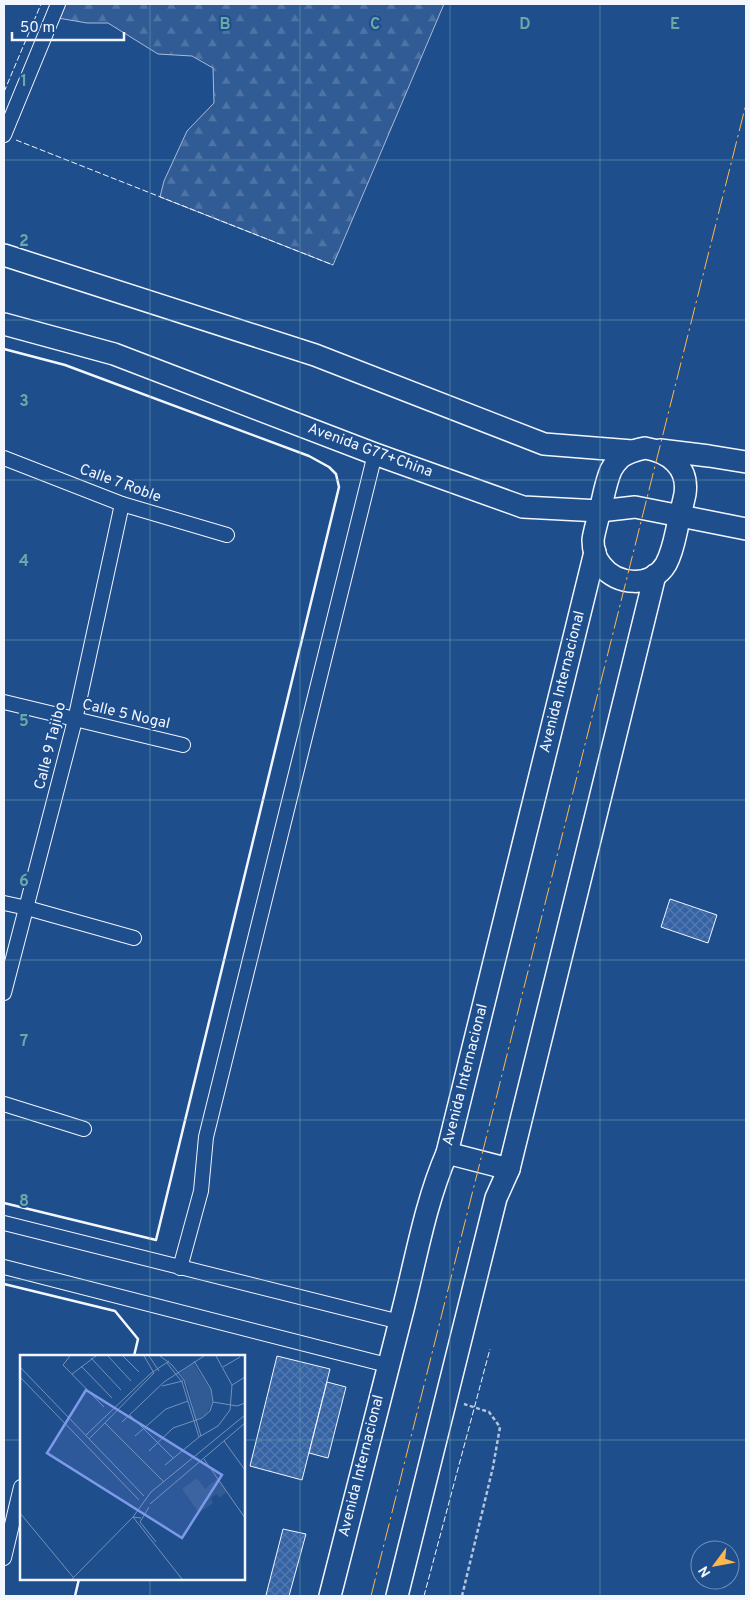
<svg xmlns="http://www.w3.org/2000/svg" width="750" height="1600" viewBox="0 0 750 1600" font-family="Overpass,sans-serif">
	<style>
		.forest { fill: url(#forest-firs); stroke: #a8bbd7 }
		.building { fill: url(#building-cross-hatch); stroke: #f2f6ff }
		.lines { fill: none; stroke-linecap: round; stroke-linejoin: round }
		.minor-casing { stroke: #f2f6ff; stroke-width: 16 }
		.primary-casing { stroke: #f2f6ff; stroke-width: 24 }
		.path { stroke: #b3c4dc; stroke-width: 2.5; stroke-dasharray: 4 2.5; stroke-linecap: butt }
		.minor { stroke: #1f4e8c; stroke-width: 14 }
		.primary { stroke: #1f4e8c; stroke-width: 21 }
		.fence { stroke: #f2f6ff; stroke-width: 1; stroke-dasharray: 6 2.5; stroke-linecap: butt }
		.wall { stroke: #f2f6ff; stroke-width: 2.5 }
		.power { stroke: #ffb74d; stroke-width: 1; stroke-dasharray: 18 4 2.5 4; stroke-linecap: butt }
		.grid { fill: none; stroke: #6aa9a8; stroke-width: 1; stroke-opacity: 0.55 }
		.labels { text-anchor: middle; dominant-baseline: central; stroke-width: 4; stroke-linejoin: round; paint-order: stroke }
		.street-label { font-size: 15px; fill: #f2f6ff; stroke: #1f4e8c }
		.inset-road { fill: none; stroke: #7391ba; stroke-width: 1 }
		.view { fill: #7d9aea; fill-opacity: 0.15; stroke: #7d9aea; stroke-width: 2.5 }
		.inset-edge { fill: none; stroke: #f2f6ff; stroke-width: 2.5 }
		.grid-label { font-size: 16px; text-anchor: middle; font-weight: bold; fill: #6aa9a8; stroke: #1f4e8c; stroke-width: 4; stroke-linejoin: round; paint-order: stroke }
	</style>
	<defs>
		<pattern id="forest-firs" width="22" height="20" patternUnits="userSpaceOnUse" patternTransform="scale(1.25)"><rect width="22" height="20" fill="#305b95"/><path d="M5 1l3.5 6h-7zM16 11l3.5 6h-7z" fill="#4e73a5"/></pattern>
		<pattern id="building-cross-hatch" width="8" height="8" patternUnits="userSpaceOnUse" patternTransform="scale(1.25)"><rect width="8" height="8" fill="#3563a3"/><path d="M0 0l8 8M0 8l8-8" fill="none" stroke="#537ab1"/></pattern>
	</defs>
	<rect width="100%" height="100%" fill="#1f4e8c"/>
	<polygon class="forest" points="58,4 444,4 333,265 160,197 164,181 187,131 214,103 213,68 192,56 158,54 108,23 87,23 52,17"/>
	<g class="building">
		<polygon points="670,899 717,915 708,943 661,927"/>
		<polygon points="277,1356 330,1369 302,1480 250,1466"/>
		<polygon points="327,1382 346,1387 328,1458 309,1453"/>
		<polygon points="283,1529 306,1534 289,1596 270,1596 266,1595"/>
	</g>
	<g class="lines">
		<g class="minor-casing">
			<g id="minor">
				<polyline points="4,135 58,4"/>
				<polyline points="4,458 122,504 227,535"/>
				<polyline points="4,702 183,745"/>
				<polyline points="4,903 27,908 134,938"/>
				<polyline points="4,993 75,720 122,504"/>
				<polyline points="4,1104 84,1129"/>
				<polyline points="4,1223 400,1322"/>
				<polyline points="4,1267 387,1365"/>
				<polyline points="180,1268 201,1191 206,1137 375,454"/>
				<polyline points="4,1558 21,1487"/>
			</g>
		</g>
		<g class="primary-casing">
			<g id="primary">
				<polyline points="4,255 315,355 544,444 632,451"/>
				<polyline points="4,324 114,354 375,454 523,507 600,511 635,507 746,529"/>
				<path d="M645,448C669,452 689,467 685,494C683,504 680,514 678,524C675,537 673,551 666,564C652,588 617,586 601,565C596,559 593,549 593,540C594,532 597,523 599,514C603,500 605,484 611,470C613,466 617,461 620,458C627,452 636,450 645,448Z"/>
				<polyline points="660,450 709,456 746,462"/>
				<polyline points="447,1153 509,1169"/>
				<path d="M330,1596C353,1504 376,1412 400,1321C415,1265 424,1206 447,1153L595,552"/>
				<polyline points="397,1596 496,1198 509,1169 655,575"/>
			</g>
		</g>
		<polyline class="path" points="462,1596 493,1467 500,1427 489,1412 464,1404"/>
		<use href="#minor" class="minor"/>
		<use href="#primary" class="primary"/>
		<g class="fence">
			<polyline points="4,92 41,4"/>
			<polyline points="16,140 333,265"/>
			<polyline points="424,1596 490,1349"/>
		</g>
		<g class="wall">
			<polyline points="4,349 65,365 309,456 329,467 336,474 339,487 156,1240 4,1203"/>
			<polyline points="4,1284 115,1311 138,1339 134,1356"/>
			<polyline points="75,1596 79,1579"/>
		</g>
		<polyline class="power" points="371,1596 746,104"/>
	</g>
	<path class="grid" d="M150,4V1356M300,4V1596M450,4V1596M600,4V1596M4,160H746M4,320H746M4,480H746M4,640H746M4,800H746M4,960H746M4,1120H746M4,1280H746M4,1440H21M244,1440H746M150,1579V1596"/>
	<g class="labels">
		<g class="street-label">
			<text transform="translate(370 451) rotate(20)">Avenida G77+China</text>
			<text transform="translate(120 484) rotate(20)">Calle 7 Roble</text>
			<text transform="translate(563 682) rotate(-76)">Avenida Internacional</text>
			<text transform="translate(126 715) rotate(13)">Calle 5 Nogal</text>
			<text transform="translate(51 746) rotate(-76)">Calle 9 Tajibo</text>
			<text transform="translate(466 1075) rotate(-76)">Avenida Internacional</text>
			<text transform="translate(362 1466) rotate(-76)">Avenida Internacional</text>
		</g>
	</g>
	<g transform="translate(20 1355)">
		<rect width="225" height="225" fill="#1f4e8c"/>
		<path d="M173,8L191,35L192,48L186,60L176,65L168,31L160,18Z" fill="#305b95"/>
		<path d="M177,123L185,134L198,123L207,137L199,143L197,139L191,143L193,148L179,158L162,134Z" fill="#305b95"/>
		<path d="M165 20a7 7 0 1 1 14 0a7 7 0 1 1-14 0Z" fill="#305b95"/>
		<path class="inset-road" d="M50,1L43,10L84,52M88,1L111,26M103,1L119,17M124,1L134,18M129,1L139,16M140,1L152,10L164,25L181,81M71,3L101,35M147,8L162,27L179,82M61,11L92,43M0,12L124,141M203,12L220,2M52,19L76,1M0,22L119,145M212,30L225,22M142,31L163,26M193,47L217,51L225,48M110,60L153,103M102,67L144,27L184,1M85,68L144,127M66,80L130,19L149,6M115,81L146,54L168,46M69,84L134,18M204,86L225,115M129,96L153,73L182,63L190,56L193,47L191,34L174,6M184,104L225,163M145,110L179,82L198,71L210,55L212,30L196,1M130,149L225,68M129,152L120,167L136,187M0,158L53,222M52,224L113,162L121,163M162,224L113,162L131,137L225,60"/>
		<path class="view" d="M66,35L202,120L162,183L27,98Z"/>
		<rect width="225" height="225" class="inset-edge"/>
	</g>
	<g class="grid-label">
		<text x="225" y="29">B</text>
		<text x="375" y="29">C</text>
		<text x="525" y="29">D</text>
		<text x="675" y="29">E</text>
		<text x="24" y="86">1</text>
		<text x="24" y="246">2</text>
		<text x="24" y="406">3</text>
		<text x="24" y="566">4</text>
		<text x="24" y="726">5</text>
		<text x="24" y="886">6</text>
		<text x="24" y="1046">7</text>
		<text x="24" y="1206">8</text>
	</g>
	<rect width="750" height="1600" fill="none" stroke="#f2f6ff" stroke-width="10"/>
	<g transform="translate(715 1565) rotate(238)"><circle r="24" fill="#1f4e8c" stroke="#7391ba"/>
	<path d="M0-4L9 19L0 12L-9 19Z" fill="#ffb74d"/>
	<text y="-8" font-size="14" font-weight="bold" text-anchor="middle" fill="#f2f6ff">N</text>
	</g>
	<path d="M12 32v8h112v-8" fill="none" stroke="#f2f6ff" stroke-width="2.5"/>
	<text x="20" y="32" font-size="15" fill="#f2f6ff" stroke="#1f4e8c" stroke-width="4" paint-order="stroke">50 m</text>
</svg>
